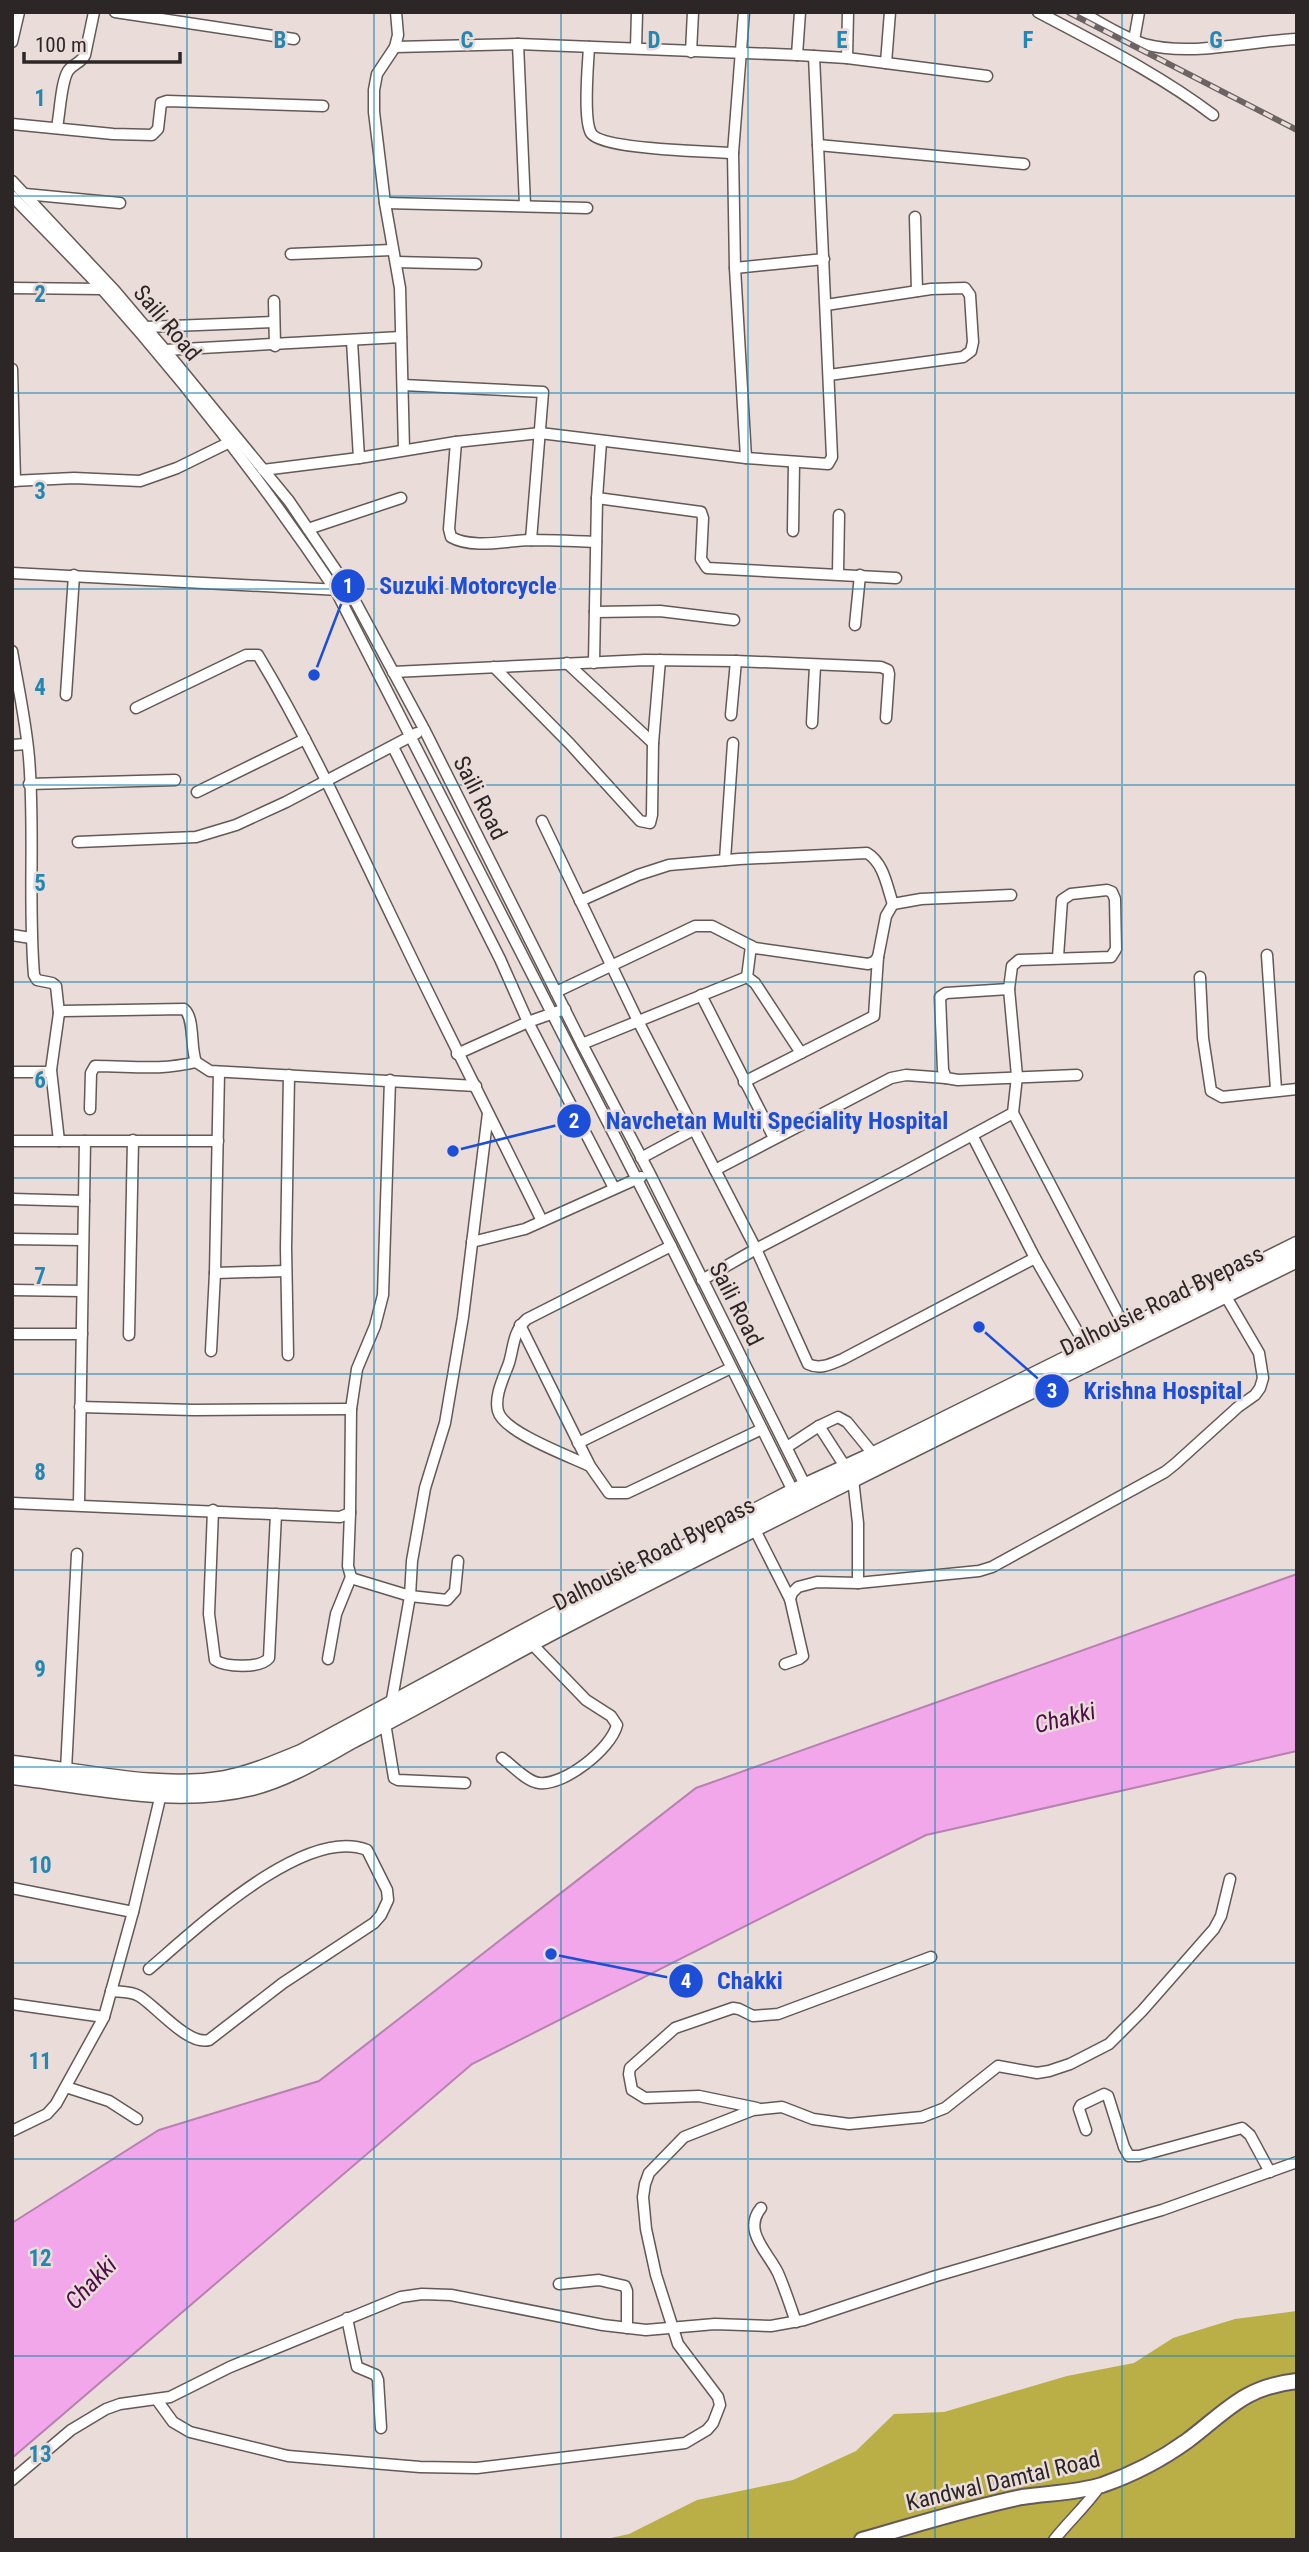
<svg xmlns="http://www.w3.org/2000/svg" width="1309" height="2552" viewBox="0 0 1309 2552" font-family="'Roboto Condensed',sans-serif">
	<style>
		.forest { fill: #baae47 }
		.water { fill: #f3a7eb; stroke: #b781b0; stroke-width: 2 }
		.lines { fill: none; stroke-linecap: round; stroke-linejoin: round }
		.minor-casing { stroke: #645956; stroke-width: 13 }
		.secondary-casing { stroke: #645956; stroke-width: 18 }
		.trunk-casing { stroke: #645956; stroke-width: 19 }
		.minor { stroke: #fff; stroke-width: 10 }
		.secondary { stroke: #fff; stroke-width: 14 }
		.trunk { stroke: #fff; stroke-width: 16 }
		.rail-casing { stroke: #6c6463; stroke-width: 6 }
		.rail { stroke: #e9dcd9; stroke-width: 3.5; stroke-dasharray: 10; stroke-linecap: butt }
		.grid { fill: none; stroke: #2487b1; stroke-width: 2; stroke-opacity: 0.55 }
		.labels { text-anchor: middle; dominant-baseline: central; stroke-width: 5; stroke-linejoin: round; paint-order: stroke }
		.street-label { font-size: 23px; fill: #2c2726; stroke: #e9dcd9 }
		.water-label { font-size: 24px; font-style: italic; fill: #4f0c4b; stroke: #e9dcd9 }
		.grid-label { font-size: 23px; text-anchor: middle; font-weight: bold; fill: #2487b1; stroke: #e9dcd9; stroke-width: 5; stroke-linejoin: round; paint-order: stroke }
		.leader { fill: none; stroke: #1d4ed8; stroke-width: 2.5 }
		.callout-dot { fill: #1d4ed8; stroke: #e9dcd9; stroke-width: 2.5 }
		.mark-label { font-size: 21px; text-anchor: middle; font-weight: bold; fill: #fff }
		.callout-label { font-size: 24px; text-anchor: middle; font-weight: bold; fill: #1d4ed8; stroke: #e9dcd9; stroke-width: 5; stroke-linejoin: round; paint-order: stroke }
	</style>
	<rect width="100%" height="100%" fill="#e9dcd9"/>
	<polygon class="forest" points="1297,2311 1297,2540 602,2540 629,2534 697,2500 793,2480 856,2451 894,2414 944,2412 1067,2376 1134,2363 1173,2338 1235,2319"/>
	<polygon class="water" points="1297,1574 1297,1751 926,1835 472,2064 12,2458 12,2223 159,2130 319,2081 696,1788"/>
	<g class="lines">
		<g class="minor-casing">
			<g id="minor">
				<polyline points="115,12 294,39"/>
				<polyline points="396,12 398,35 395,47 377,74 374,90 374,112 385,203 400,288 404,450"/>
				<path d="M1038,12C1098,44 1159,74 1213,115"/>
				<path d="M1081,12C1101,23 1122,37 1144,44C1191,57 1249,41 1297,39"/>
				<polyline points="1134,40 1139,12"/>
				<polyline points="12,42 19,12"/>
				<polyline points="518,44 525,205"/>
				<polyline points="395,47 518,44 797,55 847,58 987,76"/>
				<path d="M589,47C588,65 583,119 591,133C600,149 711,152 733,153"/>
				<polyline points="636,48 637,12"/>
				<polyline points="691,52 693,12"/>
				<polyline points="797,55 800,12"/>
				<polyline points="847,58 848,12"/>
				<polyline points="886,63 890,12"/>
				<polyline points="12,124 113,134 152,135 158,129 161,103 167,101 323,106"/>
				<path d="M57,127C60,113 61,82 68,71C73,64 81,63 85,55L94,12"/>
				<polyline points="818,145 1024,164"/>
				<polyline points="12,181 115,291 165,350 289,501 348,588 424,729 582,1044 650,1174 807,1489"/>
				<polyline points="25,194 120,203"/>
				<path d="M12,196C42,227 72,257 101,288C186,383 265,485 336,591L671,1246L795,1495"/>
				<polyline points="385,203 587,208"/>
				<polyline points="915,217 917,291"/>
				<polyline points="291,254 392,250"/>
				<polyline points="396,262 476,264"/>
				<polyline points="735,268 733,153 744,12"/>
				<polyline points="12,288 101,289"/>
				<polyline points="274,301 275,346"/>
				<polyline points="826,305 931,289 965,288 970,295 973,342 971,351 963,357 829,375"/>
				<polyline points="146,327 274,322"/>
				<polyline points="352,341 359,458"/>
				<polyline points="165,350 401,337"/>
				<polyline points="12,369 15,481"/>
				<polyline points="403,385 543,392 531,540"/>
				<path d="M456,442L449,529L451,537C472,549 505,541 529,540C551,540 574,541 596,542"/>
				<polyline points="746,458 735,268 824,259"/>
				<polyline points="263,470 359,458 456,442 540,433 746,458 828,464 832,457 814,56"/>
				<polyline points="12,481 74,478 140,481 177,468 228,443"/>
				<polyline points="597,498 701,512 703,518 701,559 707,568 896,578"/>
				<polyline points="308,529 401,498"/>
				<polyline points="793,531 794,462"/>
				<polyline points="12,573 340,590"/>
				<polyline points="838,573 839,515"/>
				<polyline points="595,612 660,611 734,620"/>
				<polyline points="855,625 860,575"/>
				<path d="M12,651C18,686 26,722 29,758C35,830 28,903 34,975L37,980L52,983L56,986L59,1013L51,1070L59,1141"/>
				<polyline points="567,663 653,743"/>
				<polyline points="594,663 597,498 601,442"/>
				<polyline points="494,667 570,744 640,821 650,823 652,815 653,743 660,660"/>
				<polyline points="393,672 645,660 736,661 881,667 888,670 889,674 886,718"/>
				<polyline points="66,695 74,575"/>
				<path d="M136,708L246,655H258C313,746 356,844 403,940C448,1034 496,1127 542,1221"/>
				<polyline points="731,715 736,661"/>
				<polyline points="812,723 815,666"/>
				<polyline points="12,745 27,744"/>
				<polyline points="393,747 500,959 528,1022 614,1188"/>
				<polyline points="29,784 175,780"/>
				<polyline points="197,792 305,739"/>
				<path d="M542,821L638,1021L756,1249L808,1364C820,1370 831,1364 843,1359L1035,1258"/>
				<polyline points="78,842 196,837 236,825 286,802 417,733"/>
				<polyline points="725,860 733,743"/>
				<path d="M580,901L638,875L669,865L739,859L867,853C884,863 887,887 893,904"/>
				<polyline points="12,935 31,938"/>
				<polyline points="1267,955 1276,1090"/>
				<polyline points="747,977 751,946"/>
				<polyline points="1200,977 1203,1038 1211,1091 1222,1097 1297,1089"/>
				<polyline points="1009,989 946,993 940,997 943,1070 946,1078 958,1080 1077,1075"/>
				<polyline points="556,992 695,926 712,926 755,948 868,964 874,962 878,957 886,916 893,904 921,899 1011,895"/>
				<polyline points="701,995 774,1138"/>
				<path d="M59,1013L63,1011L184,1009C195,1018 190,1047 196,1062L210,1071L476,1086"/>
				<polyline points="582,1044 747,977 755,983 801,1053 744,1082"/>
				<polyline points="801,1053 874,1016 878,957"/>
				<polyline points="457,1054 528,1022 565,1009"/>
				<polyline points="12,1072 47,1072 51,1070"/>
				<path d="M90,1109L91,1073L95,1066C132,1066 159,1071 196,1062"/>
				<polyline points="1013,1113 1126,1329"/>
				<polyline points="972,1135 1035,1258 1087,1348"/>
				<polyline points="12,1141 218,1141"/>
				<polyline points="641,1158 693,1130"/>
				<polyline points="715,1170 891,1078 906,1075 946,1078"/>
				<polyline points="12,1199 84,1201"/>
				<polyline points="12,1239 83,1240"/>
				<polyline points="472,1242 525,1229 641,1177"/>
				<polyline points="215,1273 286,1271"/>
				<polyline points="702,1280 756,1249 902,1173 1013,1113 1017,1076 1009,989 1012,966 1019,960 1111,957 1116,949 1115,899 1112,892 1107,890 1071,894 1062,900 1058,957"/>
				<polyline points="12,1290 82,1291"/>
				<polyline points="520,1325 590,1466 609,1493 627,1493 762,1429"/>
				<polyline points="12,1334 82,1334"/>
				<polyline points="129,1335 133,1140"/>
				<polyline points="211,1351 215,1273 219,1072"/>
				<polyline points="288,1355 286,1248 289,1075"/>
				<polyline points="80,1407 194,1410 351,1409"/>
				<polyline points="819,1426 846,1468"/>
				<polyline points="578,1443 731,1368"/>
				<polyline points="787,1447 819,1426 838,1417 847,1422 874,1455"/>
				<path d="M590,1466C569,1456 503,1432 498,1411C494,1396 504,1377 509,1363C514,1346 513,1331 527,1319L671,1246"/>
				<polyline points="853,1479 858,1523 858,1583"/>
				<polyline points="12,1503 340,1517 350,1513 351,1409 357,1369 375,1326 383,1295 390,1080"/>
				<polyline points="79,1504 85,1141"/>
				<path d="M213,1510L209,1614L215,1660C225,1667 260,1669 269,1658L276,1514"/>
				<polyline points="350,1513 348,1566 351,1577 354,1579 410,1596 447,1600 455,1591 458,1561"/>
				<polyline points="754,1528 790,1599"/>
				<polyline points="328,1659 336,1614 351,1577"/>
				<polyline points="785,1664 799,1659 803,1656 790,1599 792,1593 798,1587 817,1582 858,1583 979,1571 992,1567 1165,1472 1175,1464 1238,1407 1255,1395 1260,1388 1263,1378 1259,1353 1225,1295"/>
				<polyline points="391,1705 410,1596 412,1561 425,1488 445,1423 463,1317 488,1113"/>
				<polyline points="385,1723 394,1778 398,1780 465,1783"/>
				<path d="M502,1758C512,1765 527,1782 539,1783C564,1786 611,1749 617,1725L611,1716L586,1700L531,1643"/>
				<polyline points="66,1770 77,1554"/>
				<polyline points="12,1888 133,1912"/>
				<path d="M111,1991C120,1992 131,1991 139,1996C156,2006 188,2046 209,2040L283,1983L374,1923L381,1915L388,1900L387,1890L367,1850C304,1825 194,1931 149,1969"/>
				<polyline points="12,2004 104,2017"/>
				<polyline points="66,2087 109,2101 137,2119"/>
				<polyline points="757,2108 699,2096 645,2098 632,2090 629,2074 630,2068 675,2028 733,2008 739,2009 753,2016 778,2014 931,1957"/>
				<polyline points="1086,2130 1079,2109 1081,2105 1104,2094 1108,2096 1124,2147 1129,2156 1139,2156 1242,2128 1250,2135 1270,2172"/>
				<polyline points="12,2131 47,2114 56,2104 104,2017 133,1912 161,1794"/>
				<path d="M761,2208C742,2231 768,2252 778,2273C785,2289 790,2305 796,2322"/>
				<polyline points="559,2284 599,2280 625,2286 627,2291 627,2328"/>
				<polyline points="347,2318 357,2367 376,2375 378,2380 381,2428"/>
				<polyline points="157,2400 173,2422 190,2432 288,2456 420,2467 477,2468 685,2443 707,2430 713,2423 720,2405 718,2397 678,2344 656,2275 646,2229 643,2197 645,2184 649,2173 684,2137 753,2110 782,2107 813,2119 849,2124 922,2117 945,2108 998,2066 1037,2073 1049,2071 1070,2064 1109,2044 1142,2011 1214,1929 1221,1916 1230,1879"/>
				<polyline points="12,2480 71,2430 106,2409 120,2404 170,2397 230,2367 401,2297 422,2294 451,2295 603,2325 646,2330 715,2324 771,2326 804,2320 936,2276 1162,2210 1297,2162"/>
				<path d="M1054,2540C1069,2521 1086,2506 1100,2486"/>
			</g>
		</g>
		<g class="secondary-casing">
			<path id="secondary" d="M862,2540C915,2525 968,2508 1022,2497C1048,2493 1076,2493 1102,2485C1131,2475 1162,2459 1187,2441C1227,2411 1243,2387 1297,2381"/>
		</g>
		<g class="trunk-casing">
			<g id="trunk">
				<path d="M12,1764C80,1771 158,1791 225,1779C252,1774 276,1763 301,1753L549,1619L793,1492L874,1455L1297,1245"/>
				<path d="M12,1776C92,1785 173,1806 252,1787C288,1778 321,1757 354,1739C426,1702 495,1661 567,1624C808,1499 1053,1380 1297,1259"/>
			</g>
		</g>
		<use href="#minor" class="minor"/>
		<use href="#secondary" class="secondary"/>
		<use href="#trunk" class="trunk"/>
		<g class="rail-casing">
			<polyline id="rail" points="1068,12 1297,130"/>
		</g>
		<use href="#rail" class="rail"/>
	</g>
	<path class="grid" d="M187,12V2540M374,12V2540M561,12V2540M748,12V2540M935,12V2540M1122,12V2540M12,196H1297M12,393H1297M12,589H1297M12,785H1297M12,982H1297M12,1178H1297M12,1374H1297M12,1570H1297M12,1767H1297M12,1963H1297M12,2159H1297M12,2356H1297"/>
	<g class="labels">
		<g class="street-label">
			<text transform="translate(167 323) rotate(50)">Saili Road</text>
			<text transform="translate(480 798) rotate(63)">Saili Road</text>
			<text transform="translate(1162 1301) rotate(-26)">Dalhousie Road Byepass</text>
			<text transform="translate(736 1304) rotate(63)">Saili Road</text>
			<text transform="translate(654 1554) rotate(-27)">Dalhousie Road Byepass</text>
			<text transform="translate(1003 2481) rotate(-13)">Kandwal Damtal Road</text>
		</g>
		<g class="water-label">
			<text transform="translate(1065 1718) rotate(-14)">Chakki</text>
			<text transform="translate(91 2283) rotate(-46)">Chakki</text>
		</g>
	</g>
	<g class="grid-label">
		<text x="280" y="48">B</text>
		<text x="467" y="48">C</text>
		<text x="654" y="48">D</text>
		<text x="842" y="48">E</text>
		<text x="1028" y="48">F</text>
		<text x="1216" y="48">G</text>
		<text x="40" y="106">1</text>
		<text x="40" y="302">2</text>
		<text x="40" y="499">3</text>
		<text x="40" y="695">4</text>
		<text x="40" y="891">5</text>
		<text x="40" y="1088">6</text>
		<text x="40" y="1284">7</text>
		<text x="40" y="1480">8</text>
		<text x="40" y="1677">9</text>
		<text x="40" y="1873">10</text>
		<text x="40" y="2069">11</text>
		<text x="40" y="2266">12</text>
		<text x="40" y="2462">13</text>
	</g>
	<path class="leader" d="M314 675L348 586M453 1151L574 1121M979 1327L1052 1391M551 1954L686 1981"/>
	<g class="callout-dot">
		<circle cx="314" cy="675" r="7"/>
		<circle cx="453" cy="1151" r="7"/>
		<circle cx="979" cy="1327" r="7"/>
		<circle cx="551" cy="1954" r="7"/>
		<circle cx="348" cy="586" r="18"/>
		<circle cx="574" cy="1121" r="18"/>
		<circle cx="1052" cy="1391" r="18"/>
		<circle cx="686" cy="1981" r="18"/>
	</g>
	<g class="mark-label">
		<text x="348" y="593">1</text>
		<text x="574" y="1128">2</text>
		<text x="1052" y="1398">3</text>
		<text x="686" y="1988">4</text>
	</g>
	<g class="callout-label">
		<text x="468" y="594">Suzuki Motorcycle</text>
		<text x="777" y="1129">Navchetan Multi Speciality Hospital</text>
		<text x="1163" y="1399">Krishna Hospital</text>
		<text x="750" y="1989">Chakki</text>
	</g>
	<rect width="1309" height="2552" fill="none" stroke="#2c2726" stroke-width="28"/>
	<path d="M24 52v10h156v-10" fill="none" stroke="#2c2726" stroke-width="3.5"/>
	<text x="35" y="52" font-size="21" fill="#2c2726" stroke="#e9dcd9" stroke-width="5" paint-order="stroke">100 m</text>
</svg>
